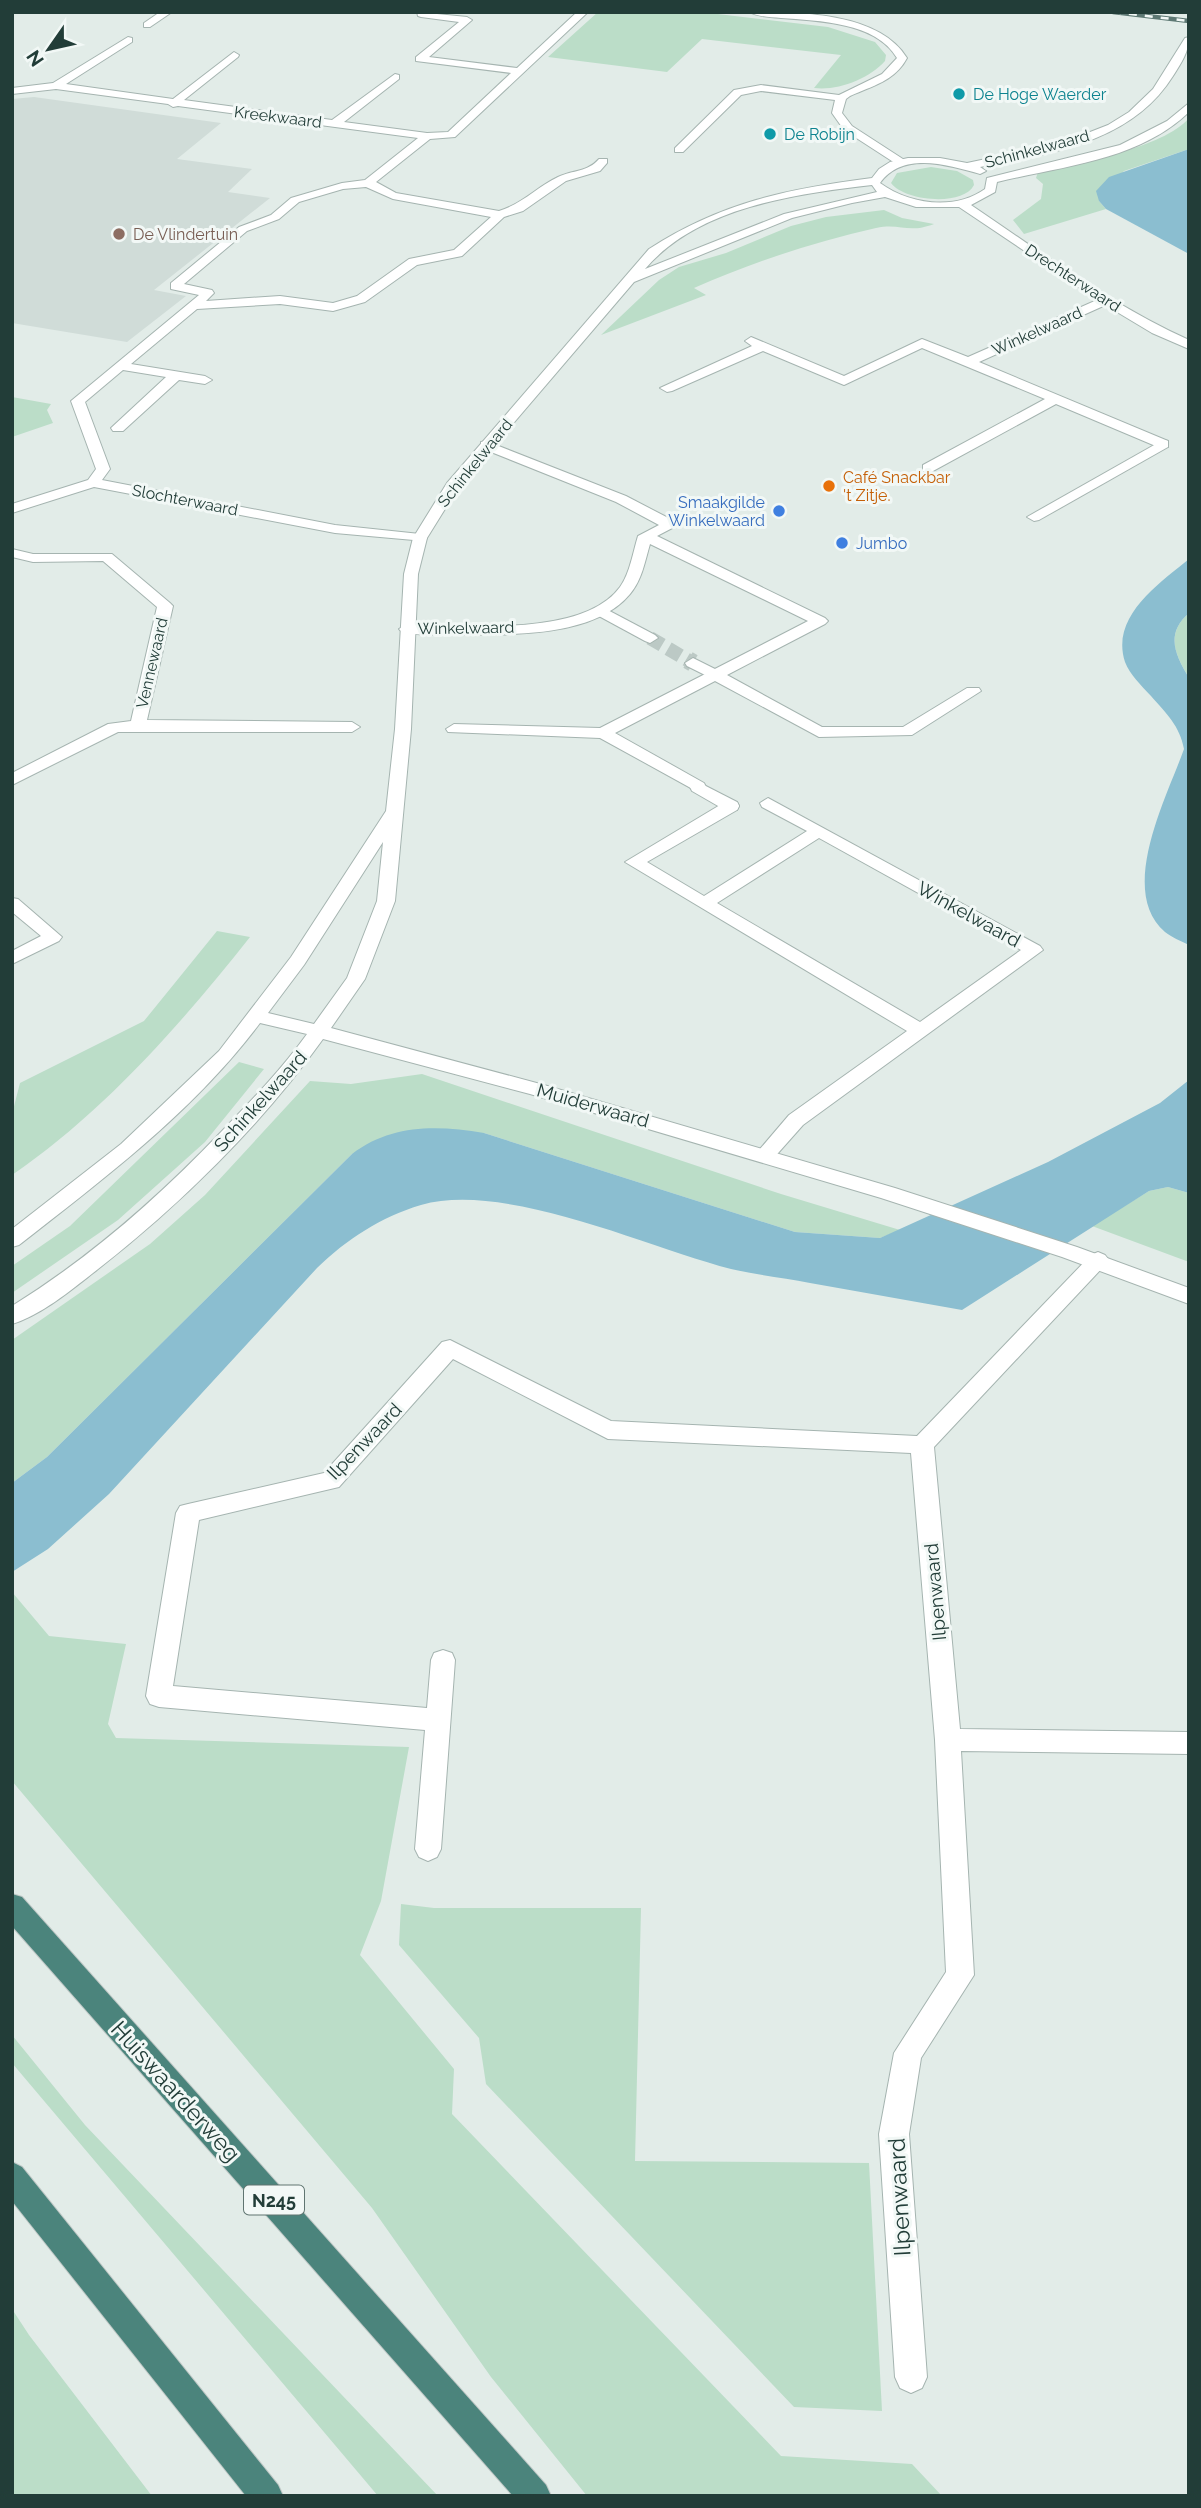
<svg xmlns="http://www.w3.org/2000/svg" width="1201" height="2508" viewBox="0 0 1201 2508" font-family="Raleway,sans-serif">
	<style>
		.built { fill: #d0dcd8 }
		.green { fill: #bbddc8 }
		.water { fill: #8bbed0 }
		.lines { fill: none; stroke-linecap: round; stroke-linejoin: round }
		.pedestrian-tunnel-far1 { stroke: #bcc9c5; stroke-width: 14; stroke-dasharray: 14 7; stroke-linecap: butt }
		.pedestrian-tunnel { stroke: #bcc9c5; stroke-width: 18; stroke-dasharray: 18 9; stroke-linecap: butt }
		.pedestrian-casing { stroke: #a5b4b0; stroke-width: 2 }
		.minor-casing { stroke: #a5b4b0; stroke-width: 2 }
		.tertiary-casing { stroke: #a5b4b0; stroke-width: 2 }
		.trunk-casing { stroke: #c1c9c7; stroke-width: 2 }
		.pedestrian { fill: #fff; fill-rule: evenodd }
		.minor { fill: #fff; fill-rule: evenodd }
		.tertiary { fill: #fff; fill-rule: evenodd }
		.trunk { fill: #4b847c; fill-rule: evenodd }
		.rail-casing { stroke: #5d7873; stroke-width: 4.5 }
		.rail { stroke: #f2f8f6; stroke-width: 2.5; stroke-dasharray: 8; stroke-linecap: butt }
		.culture-dot { fill: #0f9aa8; stroke: #f2f8f6; stroke-width: 2.5 }
		.education-dot { fill: #8d6e63; stroke: #f2f8f6; stroke-width: 2.5 }
		.food-dot { fill: #e8710a; stroke: #f2f8f6; stroke-width: 2.5 }
		.shop-dot { fill: #3f7fe0; stroke: #f2f8f6; stroke-width: 2.5 }
		.labels { text-anchor: middle; dominant-baseline: central; stroke-width: 6; stroke-linejoin: round; paint-order: stroke }
		.far-culture-label { font-size: 16px; fill: #0d838f; stroke: #f2f8f6; text-anchor: start }
		.far-street-label { font-size: 16px; fill: #223d38; stroke: #f2f8f6 }
		.far-education-label { font-size: 16px; fill: #785e54; stroke: #f2f8f6; text-anchor: start }
		.far-food-label { font-size: 16px; fill: #c56008; stroke: #f2f8f6; text-anchor: start }
		.far-shop-label { font-size: 16px; fill: #366cbe; stroke: #f2f8f6; text-anchor: end }
		.shield { fill: #f2f8f6; stroke: #607571; stroke-width: 2 }
		.shield-label { font-size: 18px; font-weight: bold; fill: #223d38 }
		.street-label { font-size: 19px; fill: #223d38; stroke: #f2f8f6 }
		.near-street-label { font-size: 23px; fill: #223d38; stroke: #f2f8f6 }
	</style>
	<rect width="100%" height="100%" fill="#e2ece8"/>
	<polygon class="built" points="34,97 221,123 177,159 252,169 228,192 270,198 154,290 186,296 127,342 12,323 12,99"/>
	<g class="green">
		<path d="M598,12H701L828,27L875,42L886,55L885,61C869,79 838,91 814,88L841,55L702,39L667,72L548,57Z"/>
		<path d="M1189,118V149L1124,171L1099,201L1106,209L1024,234L1013,220L1041,199L1043,184L1036,178L1038,172C1076,163 1164,148 1189,118Z"/>
		<path d="M931,167L957,171L973,180L974,185C963,207 904,201 891,183L897,173Z"/>
		<path d="M884,210L902,218L934,224C908,234 901,223 876,228C814,242 753,262 694,288L706,295L601,335L659,280L679,267L726,253L791,226L826,217Z"/>
		<polygon points="12,397 51,404 47,410 53,423 12,437"/>
		<path d="M1189,613V678C1175,654 1165,634 1189,613Z"/>
		<path d="M217,931L250,937C181,1024 104,1112 12,1175V1114L20,1083L144,1021Z"/>
		<polygon points="239,1062 264,1069 205,1142 118,1220 12,1293 12,1266 70,1226"/>
		<polygon points="422,1074 781,1194 900,1230 880,1238 795,1232 484,1133 352,1154 47,1457 12,1483 12,1340 150,1244 205,1195 310,1081 351,1084"/>
		<polygon points="1168,1187 1189,1193 1189,1262 1092,1226 1149,1191"/>
		<polygon points="12,1592 49,1636 126,1644 108,1724 116,1738 409,1747 381,1901 360,1955 454,2069 452,2114 781,2456 912,2464 942,2496 587,2496 491,2377 372,2208 12,1781"/>
		<polygon points="401,1904 434,1908 641,1908 635,2161 869,2163 882,2411 794,2407 486,2084 479,2038 399,1945"/>
		<polygon points="12,2035 85,2125 438,2496 378,2496 12,2063"/>
		<polygon points="12,2309 29,2335 152,2496 12,2496"/>
	</g>
	<g class="water">
		<polygon points="1189,149 1189,254 1106,209 1099,201 1096,191 1109,177"/>
		<path d="M1189,559V613C1165,634 1175,654 1189,678V945C1181,941 1171,937 1165,932C1117,891 1167,797 1184,749C1180,726 1166,713 1151,696C1141,685 1130,675 1125,662C1110,616 1160,583 1189,559Z"/>
		<path d="M1189,1080V1193L1168,1187L1149,1191L962,1310C911,1301 861,1292 810,1283C784,1278 757,1275 731,1269C647,1247 505,1181 421,1205C381,1217 347,1239 317,1268L109,1494L48,1549L12,1572V1483L47,1457L352,1154C391,1124 437,1125 484,1133L795,1232L880,1238L1048,1162L1160,1103Z"/>
	</g>
	<g class="lines">
		<polyline class="pedestrian-tunnel-far1" points="650,638 691,662"/>
		<polyline class="pedestrian-tunnel" points="688,660 693,663"/>
		<g class="pedestrian-casing">
			<g id="pedestrian">
				<polygon points="1163,440 1168,441 1168,447 1039,520 1034,521 1027,517"/>
				<polygon points="602,607 655,635 658,638 650,643 645,641 597,615 594,612"/>
				<polygon points="693,658 719,671 721,674 713,679 687,666 685,663"/>
				<polygon points="698,782 737,802 739,806 737,810 725,810 692,791 690,787"/>
			</g>
		</g>
		<g class="minor-casing">
			<g id="minor">
				<polygon points="160,12 172,12 150,27 144,27 144,23"/>
				<path d="M417,12L467,17L472,20L429,57L517,68L577,12H588L455,137L430,139L376,182L396,193L499,211C522,204 537,187 558,177C573,170 588,172 599,159H607V163L600,171L566,181L523,211L504,217L462,256L417,265L365,302L333,311L280,304L197,309L131,364L205,376L212,380L205,384L179,380L123,431H113L111,428L166,377L123,370L85,402L110,469L102,480L335,525L420,534L427,538L425,541L335,533L94,487L12,513V504L88,480L96,469L71,401L199,295L171,289V283L239,227L271,215L291,198L342,183L365,180L418,138L178,106L173,107L168,104L56,89L12,94V88L53,83L128,37L132,38V42L66,84L173,99L234,52L239,55L238,57L184,100L332,120L395,74L399,75V79L344,122L427,133L448,132L511,73L416,61V57L459,22L421,17L418,16ZM366,187L393,199L491,217L454,250L409,259L357,296L333,303L280,296L206,301L214,293L212,290L184,284L247,231L279,219L299,202L343,189Z"/>
				<path d="M749,12C798,12 879,12 907,58C895,81 872,86 850,96L846,99L842,113L852,126L906,161V165H898L844,130L832,113L835,100L761,91L741,95L683,152H675V148L734,90L761,85L839,95L882,74L897,58C876,22 819,21 781,18C771,17 758,17 749,12Z"/>
				<polygon points="1106,296 1110,297 1110,303 979,362 1168,441 1168,447 1158,447 1056,404 933,471 923,471 923,465 1045,399 922,348 844,385 763,351 672,391 667,392 660,388 752,346 745,341 751,337 844,376 922,339 968,357"/>
				<path d="M486,441L626,496L676,522L678,525L657,536L825,618L828,621L825,624L727,675L822,727H903L967,688H979L981,691L912,735L819,737L715,681L615,733L704,783L706,787L698,792L600,738L448,732L446,729L454,724L600,728L808,621L650,544C645,561 642,580 630,594C593,639 503,635 450,634C435,634 417,636 402,632L399,629L407,624C463,625 583,638 620,587C630,573 633,552 638,536L659,525L616,502L481,448V442Z"/>
				<polygon points="12,549 33,554 112,554 170,603 173,606 147,720 352,722 360,727 352,732 118,732 12,785 12,773 108,724 131,721 157,607 103,561 33,562 12,557"/>
				<path d="M768,798L1040,946L1043,950L803,1125L771,1161H757L754,1156L789,1115L907,1031L625,862L725,802H737L739,806L737,810L647,862L704,896L807,831L762,807L760,803ZM819,838L1021,950L920,1022L717,903Z"/>
				<polygon points="12,898 18,899 62,937 59,941 12,964 12,951 41,936 12,912"/>
				<polygon points="1098,1252 1105,1255 1109,1260 1105,1265 934,1447 960,1729 1189,1732 1189,1754 961,1751 974,1975 921,2058 909,2134 927,2377 922,2388 911,2393 900,2388 895,2377 879,2134 894,2053 946,1972 935,1740 911,1453 608,1439 453,1359 339,1487 199,1520 173,1686 427,1708 431,1660 434,1653 443,1650 452,1653 455,1660 441,1849 437,1857 428,1861 419,1857 415,1849 425,1730 159,1707 150,1704 146,1696 176,1513 180,1506 188,1504 324,1473 442,1342 450,1340 611,1421 917,1436 1091,1255"/>
			</g>
		</g>
		<g class="tertiary-casing">
			<path id="tertiary" d="M1189,37C1189,52 1181,63 1173,76C1131,143 1051,153 980,167L986,171L980,174C948,165 903,151 880,183C909,204 954,211 985,189L987,178L1120,145L1167,121L1189,103V112C1138,161 1062,166 997,182L995,192L971,205C1041,252 1111,305 1189,340V349L1152,333L1102,303L959,207H916L885,197L852,203L792,218L634,282L458,488L427,538L418,574L411,729L395,901L365,979L331,1028L544,1085L895,1188L1077,1247L1189,1288V1304L1062,1257L881,1198L530,1094L323,1039C261,1126 178,1207 93,1273C70,1291 41,1315 12,1324V1306C91,1257 158,1198 222,1131C252,1100 281,1070 307,1034L260,1023C194,1111 105,1178 19,1245L12,1247V1229L121,1144L219,1051L291,957L386,811L395,729L404,574L413,538L447,483L649,249C722,202 787,189 872,178L879,169L890,162L908,158H940L967,163L1062,143L1108,125L1129,112L1153,89L1185,38ZM872,185L877,192L784,214L645,269C698,207 795,194 872,185ZM383,842L377,901L347,978L314,1024L268,1013L304,965Z"/>
		</g>
		<g class="trunk-casing">
			<g id="trunk">
				<polygon points="12,1894 22,1897 546,2485 551,2496 513,2496 12,1926"/>
				<polygon points="12,2162 22,2167 278,2485 283,2496 246,2496 12,2201"/>
			</g>
		</g>
		<use href="#pedestrian" class="pedestrian"/>
		<use href="#minor" class="minor"/>
		<use href="#tertiary" class="tertiary"/>
		<use href="#trunk" class="trunk"/>
		<g class="rail-casing">
			<polyline id="rail" points="1113,12 1189,21"/>
		</g>
		<use href="#rail" class="rail"/>
	</g>
	<g class="culture-dot">
		<circle cx="959" cy="94" r="7"/>
		<circle cx="770" cy="134" r="7"/>
	</g>
	<circle class="education-dot" cx="119" cy="234" r="7"/>
	<circle class="food-dot" cx="829" cy="486" r="7"/>
	<g class="shop-dot">
		<circle cx="779" cy="511" r="7"/>
		<circle cx="842" cy="543" r="7"/>
	</g>
	<g class="labels">
		<g class="far-culture-label">
			<text x="973" y="94">De Hoge Waerder</text>
			<text x="784" y="134">De Robijn</text>
		</g>
		<g class="far-street-label">
			<text transform="translate(278 117) rotate(7)">Kreekwaard</text>
			<text transform="translate(1037 149) rotate(-15)">Schinkelwaard</text>
			<text transform="translate(1073 278) rotate(33)">Drechterwaard</text>
			<text transform="translate(1037 331) rotate(-24)">Winkelwaard</text>
			<text transform="translate(475 463) rotate(-51)">Schinkelwaard</text>
			<text transform="translate(185 500) rotate(11)">Slochterwaard</text>
			<text transform="translate(466 628) rotate(-1)">Winkelwaard</text>
			<text transform="translate(152 663) rotate(-77)">Vennewaard</text>
		</g>
		<g class="far-education-label">
			<text x="133" y="234">De Vlindertuin</text>
		</g>
		<g class="far-food-label">
			<text x="843" y="477">Café Snackbar<tspan x="843" dy="18">'t Zitje.</tspan></text>
		</g>
		<g class="far-shop-label">
			<text x="765" y="502">Smaakgilde<tspan x="765" dy="18">Winkelwaard</tspan></text>
			<text x="856" y="543" text-anchor="start">Jumbo</text>
		</g>
		<rect class="shield" x="244" y="2185.5" width="60" height="29" rx="5"/>
		<g class="shield-label">
			<text x="274" y="2200">N245</text>
		</g>
		<g class="street-label">
			<text transform="translate(969 914) rotate(29)">Winkelwaard</text>
			<text transform="translate(260 1101) rotate(-48)">Schinkelwaard</text>
			<text transform="translate(593 1105) rotate(16)">Muiderwaard</text>
			<text transform="translate(364 1441) rotate(-46)">Ilpenwaard</text>
			<text transform="translate(935 1592) rotate(-95)">Ilpenwaard</text>
		</g>
		<g class="near-street-label">
			<text transform="translate(176 2091) rotate(48)">Huiswaarderweg</text>
			<text transform="translate(899 2197) rotate(-93)">Ilpenwaard</text>
		</g>
	</g>
	<rect width="1201" height="2508" fill="none" stroke="#223d38" stroke-width="28"/>
	<g transform="translate(49 49) rotate(236)" stroke="#f2f8f6" stroke-width="5" paint-order="stroke">
	<path d="M0-5L12 26L0 18L-12 26Z" fill="#223d38"/>
	<text y="-10" font-size="19" font-weight="bold" text-anchor="middle" fill="#223d38">N</text>
	</g>
</svg>
